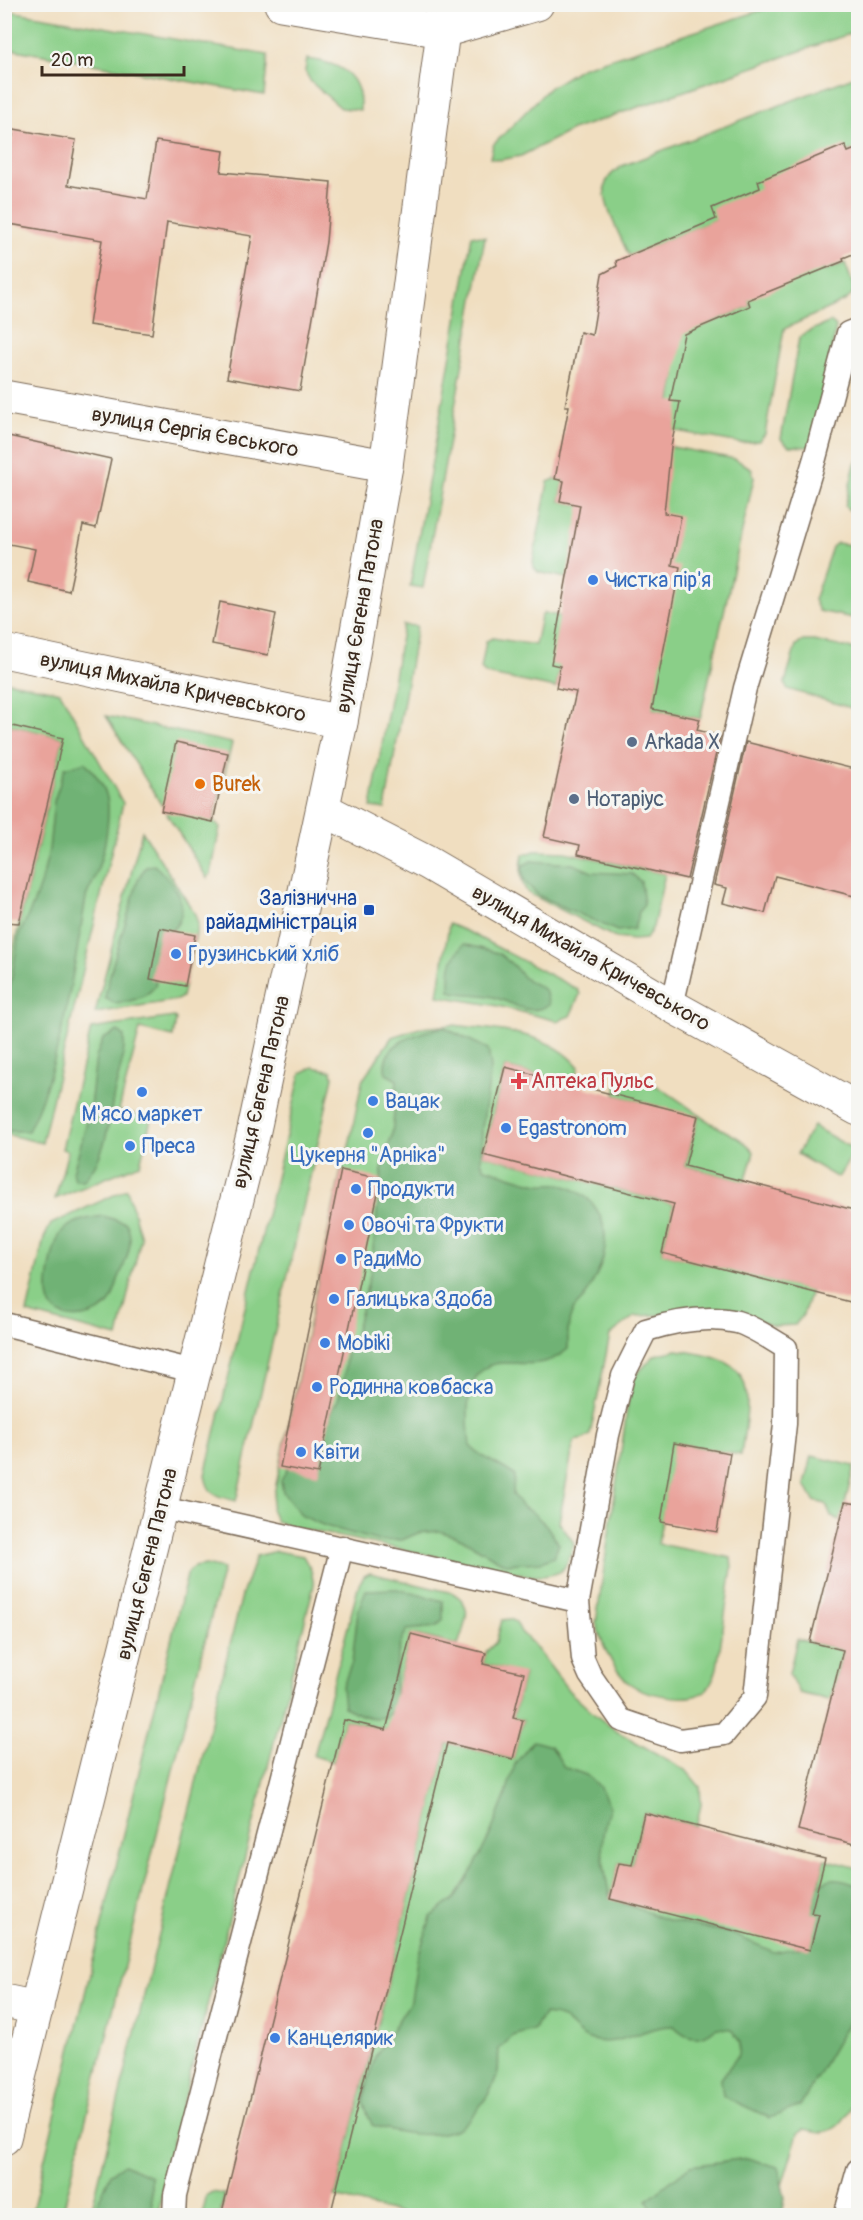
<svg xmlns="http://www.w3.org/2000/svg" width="863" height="2220" viewBox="0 0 863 2220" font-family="Pangolin,sans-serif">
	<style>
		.green { fill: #8acf88; stroke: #627c53; stroke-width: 1.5 }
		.forest { fill: #6fb274; stroke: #556e49; stroke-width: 1.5 }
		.building { fill: #e9a39b }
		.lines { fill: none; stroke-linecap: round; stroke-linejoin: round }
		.lane-casing { stroke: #7a6957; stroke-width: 25 }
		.street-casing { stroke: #7a6957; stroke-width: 35 }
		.secondary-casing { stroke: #7a6957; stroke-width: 35 }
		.lane { stroke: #fff; stroke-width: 22 }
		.street { stroke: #fff; stroke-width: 33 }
		.secondary { stroke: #fff; stroke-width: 33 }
		.shop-dot { fill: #3f7fe0; stroke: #f6f6f2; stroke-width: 2 }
		.service-dot { fill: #5c6f8a; stroke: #f6f6f2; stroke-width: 2 }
		.food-dot { fill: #e8710a; stroke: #f6f6f2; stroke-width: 2 }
		.transit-dot { fill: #1a4fb4; stroke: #f6f6f2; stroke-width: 2 }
		.health-dot { fill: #e0444e; stroke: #f6f6f2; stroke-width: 2 }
		.labels { text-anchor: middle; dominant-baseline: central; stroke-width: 6; stroke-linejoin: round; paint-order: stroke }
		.street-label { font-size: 21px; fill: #3b2a1e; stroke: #f6f6f2 }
		.shop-label { font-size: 21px; fill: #366cbe; stroke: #f6f6f2; text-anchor: start }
		.service-label { font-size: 21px; fill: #4e5e75; stroke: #f6f6f2; text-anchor: start }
		.food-label { font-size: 21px; fill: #c56008; stroke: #f6f6f2; text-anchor: start }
		.transit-label { font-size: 21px; fill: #164399; stroke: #f6f6f2; text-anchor: end }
		.health-label { font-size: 21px; fill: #be3a42; stroke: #f6f6f2; text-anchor: start }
	</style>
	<rect width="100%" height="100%" fill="#f6f6f2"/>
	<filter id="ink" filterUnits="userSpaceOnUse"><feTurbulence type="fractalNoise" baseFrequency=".0167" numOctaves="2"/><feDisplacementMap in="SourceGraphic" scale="12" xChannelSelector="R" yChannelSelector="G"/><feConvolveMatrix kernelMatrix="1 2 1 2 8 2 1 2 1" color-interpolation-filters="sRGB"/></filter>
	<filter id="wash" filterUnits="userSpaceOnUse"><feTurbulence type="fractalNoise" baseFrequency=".008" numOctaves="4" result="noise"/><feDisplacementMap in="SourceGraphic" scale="24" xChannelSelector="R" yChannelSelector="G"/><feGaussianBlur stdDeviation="1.35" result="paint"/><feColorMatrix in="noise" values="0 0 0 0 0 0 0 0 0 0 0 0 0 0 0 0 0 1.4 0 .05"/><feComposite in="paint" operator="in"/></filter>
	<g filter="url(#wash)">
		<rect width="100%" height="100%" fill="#f0dec0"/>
		<g class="green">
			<polygon points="778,5 858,5 858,31 572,130 521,156 499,160 490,158 493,145 549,88 581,68"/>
			<polygon points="4,10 268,55 264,95 5,48"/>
			<path d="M307,59C340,63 362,74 360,110L341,108L311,82L305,71Z"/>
			<path d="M858,75V160L852,150L828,161L760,201L629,256C622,239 603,206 605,188C605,178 614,172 622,166Z"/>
			<polygon points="472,235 485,237 423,588 410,586"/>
			<polygon points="820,263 824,271 845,263 853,285 853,294 846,300 784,329 765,434 759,441 740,443 666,429 675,377 675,326 702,326 750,306 745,294"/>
			<polygon points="831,322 836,327 815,441 809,447 789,446 781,439 799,338 807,332"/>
			<polygon points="662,445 735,459 751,468 754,478 700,719 634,705 637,519"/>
			<polygon points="858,460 858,511 849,510 845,506 855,464"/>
			<polygon points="555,479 564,481 560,501 590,507 576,580 538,572 534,568 533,561 548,482"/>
			<polygon points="837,543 858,546 858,619 819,611 814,600 832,547"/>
			<polygon points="544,613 569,618 556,688 486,674 481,669 486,641 493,638 535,645 541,617"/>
			<polygon points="403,625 417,626 385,809 371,807"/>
			<polygon points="803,641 814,641 858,650 852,683 858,685 858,710 787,689 785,683 796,645"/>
			<polygon points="5,681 60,692 123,803 42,1143 5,1134 5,984 63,738 5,724"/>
			<polygon points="106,716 232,743 213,822 220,827 211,874 207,878"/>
			<polygon points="142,831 195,914 198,924 182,997 177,1000 95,1013"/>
			<path d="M535,851L565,852L665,874L653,927L646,939L633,940L616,938L528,893C519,880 520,870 523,855Z"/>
			<polygon points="449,924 470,933 577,989 580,994 570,1016 557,1021 498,1006 438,996"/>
			<polygon points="174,1017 176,1020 173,1037 140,1029 119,1110 151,1119 140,1164 55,1199 68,1151 62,1149 91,1029"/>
			<path d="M453,1025C496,1030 550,1031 579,1067L573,1084L505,1067L483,1155L674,1204L662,1253L811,1291L803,1315L795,1325L775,1326L746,1317L683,1314L635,1316L610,1335L590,1435L584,1439L574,1441L559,1522L574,1543C565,1571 564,1577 532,1576L293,1527L276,1521L271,1509L341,1170L349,1146L362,1081L392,1037L420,1028Z"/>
			<path d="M313,1067L332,1071L333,1077L236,1501C217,1496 208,1496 205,1475L301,1073Z"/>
			<path d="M625,1071C657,1082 683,1104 711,1123C725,1132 744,1138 754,1152L745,1182L685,1166L698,1117L615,1095L618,1077Z"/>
			<polygon points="813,1126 855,1150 838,1178 797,1154"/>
			<polygon points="127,1189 141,1238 118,1337 27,1313 44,1238 51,1224"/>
			<path d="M677,1350C694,1353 712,1355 727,1363C759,1379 744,1427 741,1455L675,1443L658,1544L731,1558L732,1568L717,1668C714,1678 710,1690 700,1694C684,1702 643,1694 629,1683C611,1668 603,1645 596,1623L629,1396L635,1376L655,1355Z"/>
			<polygon points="812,1456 854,1466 841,1520 831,1517 826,1504 814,1501 805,1485"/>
			<polygon points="276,1551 303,1556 311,1570 314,1585 167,2164 158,2215 90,2216 242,1595 256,1556"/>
			<polygon points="206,1565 223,1569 62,2215 31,2215 188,1571 194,1567"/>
			<path d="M370,1573L453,1593C476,1606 464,1625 458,1645L411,1634L399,1680L395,1732L344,1720L334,1762L314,1756L359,1584L364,1576Z"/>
			<path d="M510,1619L516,1622L521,1632L533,1644L569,1691L594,1714L618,1732L686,1770L700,1787L701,1805L696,1826L644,1813L632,1865L619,1863L610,1899L811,1913L825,1859L858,1868V2089C852,2106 844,2130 823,2132C817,2132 810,2130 804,2129L798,2133L773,2215L411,2216L335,2197L447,1743L513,1759L523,1720L513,1718L524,1674L483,1664L486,1652L496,1642L502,1620Z"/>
			<polygon points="797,1639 843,1650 830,1700 799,1693 789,1674"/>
			<polygon points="212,2192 225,2194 220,2215 202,2215 207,2195"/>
		</g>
		<g class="forest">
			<path d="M85,762C96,775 107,787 108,805C109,829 103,855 95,877C93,884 88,890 86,898C73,972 61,1064 28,1131H7L4,1129L5,1003L12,976L19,935L33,905L43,876L49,850L54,801L65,768Z"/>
			<polygon points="531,861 573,864 592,872 632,874 641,882 644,904 639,912 634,929 617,931 539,896 524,881 522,866"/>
			<path d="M154,865C169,878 189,900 179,921C176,929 167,932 165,939C159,953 158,971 155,986C146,999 129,1002 114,1003L105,998C110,967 121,938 130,908C135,893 136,877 147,866Z"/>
			<path d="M464,944L498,953L513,965L524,978L545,990L549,1005C524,1018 512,1000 489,996C476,994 463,995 450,991C450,969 448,962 464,944Z"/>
			<path d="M443,1027L488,1049L491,1068L482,1128L481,1162L485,1168C503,1173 521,1181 539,1184C546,1185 555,1182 562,1185C606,1198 615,1241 595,1278C592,1285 588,1292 584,1298C580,1303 574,1307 572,1313C567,1324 568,1337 568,1349C546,1368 529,1363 503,1363C461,1363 467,1419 470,1446C482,1459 500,1464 514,1475L513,1494L521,1506L533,1513L546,1525L559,1544L554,1557L541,1562L505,1564L462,1539L439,1531L418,1533L402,1540L379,1541L325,1526L302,1516L283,1492L281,1481L294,1455L329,1416L338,1400L344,1379L346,1356L355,1334L370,1275L382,1170L385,1152L392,1136L397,1080L386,1074C378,1043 420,1032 443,1027Z"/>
			<path d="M118,1031L124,1036C126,1058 117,1077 113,1099C108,1128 105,1158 84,1180H75L73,1172L89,1115L96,1057L103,1039Z"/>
			<path d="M103,1216L126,1223C136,1242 125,1262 118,1280C116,1287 114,1296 110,1302C97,1320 56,1326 49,1300C45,1286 53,1244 61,1233C70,1221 90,1218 103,1216Z"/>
			<path d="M397,1589L443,1601V1620L436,1627L407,1630C397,1648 396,1664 395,1684C395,1692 397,1701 394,1708C384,1727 357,1714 344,1707L342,1688L352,1662L358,1611L366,1590Z"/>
			<path d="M533,1741L551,1746L564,1767L586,1775L599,1786L610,1807C597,1843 603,1861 610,1898L670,1921L730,1933L774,1952L808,1946L807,1891C830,1877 834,1875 858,1885V1993L855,2011L800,2106L770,2118L723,2096L721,2079L739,2054L740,2042L731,2029L716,2028C702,2041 687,2040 674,2026C645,2025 621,2048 592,2040C577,2036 573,2025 562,2018C558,2015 549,2015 544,2014L533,2030L513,2036L499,2049C498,2056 499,2065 498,2072C495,2088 470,2125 454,2130C427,2139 399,2133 372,2125L363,2101L375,2056L411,2001L417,1960L431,1917L455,1898L472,1871L489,1837L505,1797L515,1764Z"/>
			<polygon points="747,2158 778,2167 785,2198 783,2210 774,2216 654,2215 647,2200 690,2166"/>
			<polygon points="124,2164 151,2176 152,2215 95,2215 96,2207 111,2173"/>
		</g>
		<g id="blocks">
			<g class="building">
				<polygon points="14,129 76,140 68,185 147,199 156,141 224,151 221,172 331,182 326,242 300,391 227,378 252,236 167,222 152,334 89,325 102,240 4,223 4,182"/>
				<polygon points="845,145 848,152 858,148 858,252 843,258 844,261 748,300 750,306 684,334 670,401 680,402 671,447 664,513 681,516 672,565 680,567 652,709 700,719 697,730 720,736 687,879 578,854 580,845 544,837 576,692 556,688 560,666 551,664 580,505 560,501 564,481 555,479 569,406 565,406 580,332 592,335 602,274 617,266 616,261 716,219 712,208 760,188 758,181"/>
				<polygon points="4,435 111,459 96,528 83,525 69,591 28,582 35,549 4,543"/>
				<polygon points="220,602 276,614 268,655 212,644"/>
				<polygon points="4,724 63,738 19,923 4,922"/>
				<polygon points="176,742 228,753 213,822 161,811"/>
				<polygon points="746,742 858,770 858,897 775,876 765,913 723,903 727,888 714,885"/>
				<polygon points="160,928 195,935 185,986 150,979"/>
				<polygon points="505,1067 698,1116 685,1166 858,1211 858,1304 662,1253 674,1204 483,1155"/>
				<polygon points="341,1170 381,1179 318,1474 280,1467"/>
				<polygon points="674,1443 730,1453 717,1532 661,1522"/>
				<polygon points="845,1502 858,1504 858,1845 798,1830 843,1650 810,1642"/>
				<polygon points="411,1634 486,1653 483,1664 524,1673 513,1718 523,1720 513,1759 447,1743 330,2216 221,2216 344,1720 386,1730"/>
				<polygon points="644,1813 825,1859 811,1913 819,1914 810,1950 610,1899 619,1863 632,1865"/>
			</g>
		</g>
	</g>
	<g filter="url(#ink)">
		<use href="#blocks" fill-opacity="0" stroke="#7a6957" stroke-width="1.5"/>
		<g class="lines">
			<g class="lane-casing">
				<g id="lane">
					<polyline points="672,1006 745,688 815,458 848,333 858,329"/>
					<polyline points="4,1324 193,1371"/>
					<path d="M162,1508L578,1601L608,1435L623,1376L646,1330C675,1321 707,1315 737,1322C752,1326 772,1340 786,1348L785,1424L755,1697L724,1734L680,1740L621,1720L590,1675L583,1659L578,1601"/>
					<polyline points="174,2216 175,2195 342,1547"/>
					<polyline points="845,2216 858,2170"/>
				</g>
			</g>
			<g class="street-casing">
				<g id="street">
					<polyline points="4,397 386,466"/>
					<polyline points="4,651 341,722"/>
					<polyline points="323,809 428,863 672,1006 858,1109"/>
					<polyline points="4,2001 37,2008"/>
				</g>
			</g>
			<g class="secondary-casing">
				<g id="secondary">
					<polyline points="281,4 443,31 537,4"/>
					<polyline points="4,2138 253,1135 341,722 386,466 443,31"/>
				</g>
			</g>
			<use href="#lane" class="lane"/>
			<use href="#street" class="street"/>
			<use href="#secondary" class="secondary"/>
		</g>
	</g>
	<g class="shop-dot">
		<circle cx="593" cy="580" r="6"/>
		<circle cx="176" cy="954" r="6"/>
		<circle cx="142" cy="1092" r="6"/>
		<circle cx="373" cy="1101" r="6"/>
		<circle cx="506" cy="1128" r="6"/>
		<circle cx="368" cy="1133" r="6"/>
		<circle cx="130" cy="1146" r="6"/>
		<circle cx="356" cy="1189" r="6"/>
		<circle cx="349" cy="1225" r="6"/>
		<circle cx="341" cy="1259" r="6"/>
		<circle cx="334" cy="1299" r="6"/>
		<circle cx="325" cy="1343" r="6"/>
		<circle cx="317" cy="1387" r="6"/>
		<circle cx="301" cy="1452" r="6"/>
		<circle cx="275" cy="2038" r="6"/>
	</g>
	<g class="service-dot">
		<circle cx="632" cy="742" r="6"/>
		<circle cx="574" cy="799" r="6"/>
	</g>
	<circle class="food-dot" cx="200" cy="784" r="6"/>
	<rect class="transit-dot" x="363" y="904" width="12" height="12" rx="3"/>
	<path class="health-dot" d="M516 1072h6v6h6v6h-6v6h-6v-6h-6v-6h6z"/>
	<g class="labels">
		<g class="street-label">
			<text transform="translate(195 432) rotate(10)">вулиця Сергія Євського</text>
			<text transform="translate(360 616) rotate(-80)">вулиця Євгена Патона</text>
			<text transform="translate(173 687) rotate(12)">вулиця Михайла Кричевського</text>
			<text transform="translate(591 958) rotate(30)">вулиця Михайла Кричевського</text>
			<text transform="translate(261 1092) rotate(-77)">вулиця Євгена Патона</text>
			<text transform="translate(147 1564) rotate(-76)">вулиця Євгена Патона</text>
		</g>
		<g class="shop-label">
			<text x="605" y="580">Чистка пір'я</text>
			<text x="188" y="954">Грузинський хліб</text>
			<text x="385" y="1101">Вацак</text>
			<text x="142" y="1114" text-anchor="middle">М'ясо маркет</text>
			<text x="518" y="1128">Egastronom</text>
			<text x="142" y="1146">Преса</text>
			<text x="368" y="1155" text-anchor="middle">Цукерня "Арніка"</text>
			<text x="368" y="1189">Продукти</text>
			<text x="361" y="1225">Овочі та Фрукти</text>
			<text x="353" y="1259">РадиМо</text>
			<text x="346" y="1299">Галицька Здоба</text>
			<text x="337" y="1343">Mobiki</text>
			<text x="329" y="1387">Родинна ковбаска</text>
			<text x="313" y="1452">Квіти</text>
			<text x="287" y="2038">Канцелярик</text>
		</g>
		<g class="service-label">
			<text x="644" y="742">Arkada X</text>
			<text x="586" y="799">Нотаріус</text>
		</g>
		<g class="food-label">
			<text x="212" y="784">Burek</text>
		</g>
		<g class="transit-label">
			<text x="357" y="898">Залізнична<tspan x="357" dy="24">райадміністрація</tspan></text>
		</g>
		<g class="health-label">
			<text x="531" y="1081">Аптека Пульс</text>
		</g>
	</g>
	<rect width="863" height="2220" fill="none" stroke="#f6f6f2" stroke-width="24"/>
	<path d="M42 66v9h142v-9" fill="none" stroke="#3b2a1e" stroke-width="3"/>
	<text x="51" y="66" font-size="18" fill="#3b2a1e" stroke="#f6f6f2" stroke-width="4.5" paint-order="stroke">20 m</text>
</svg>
